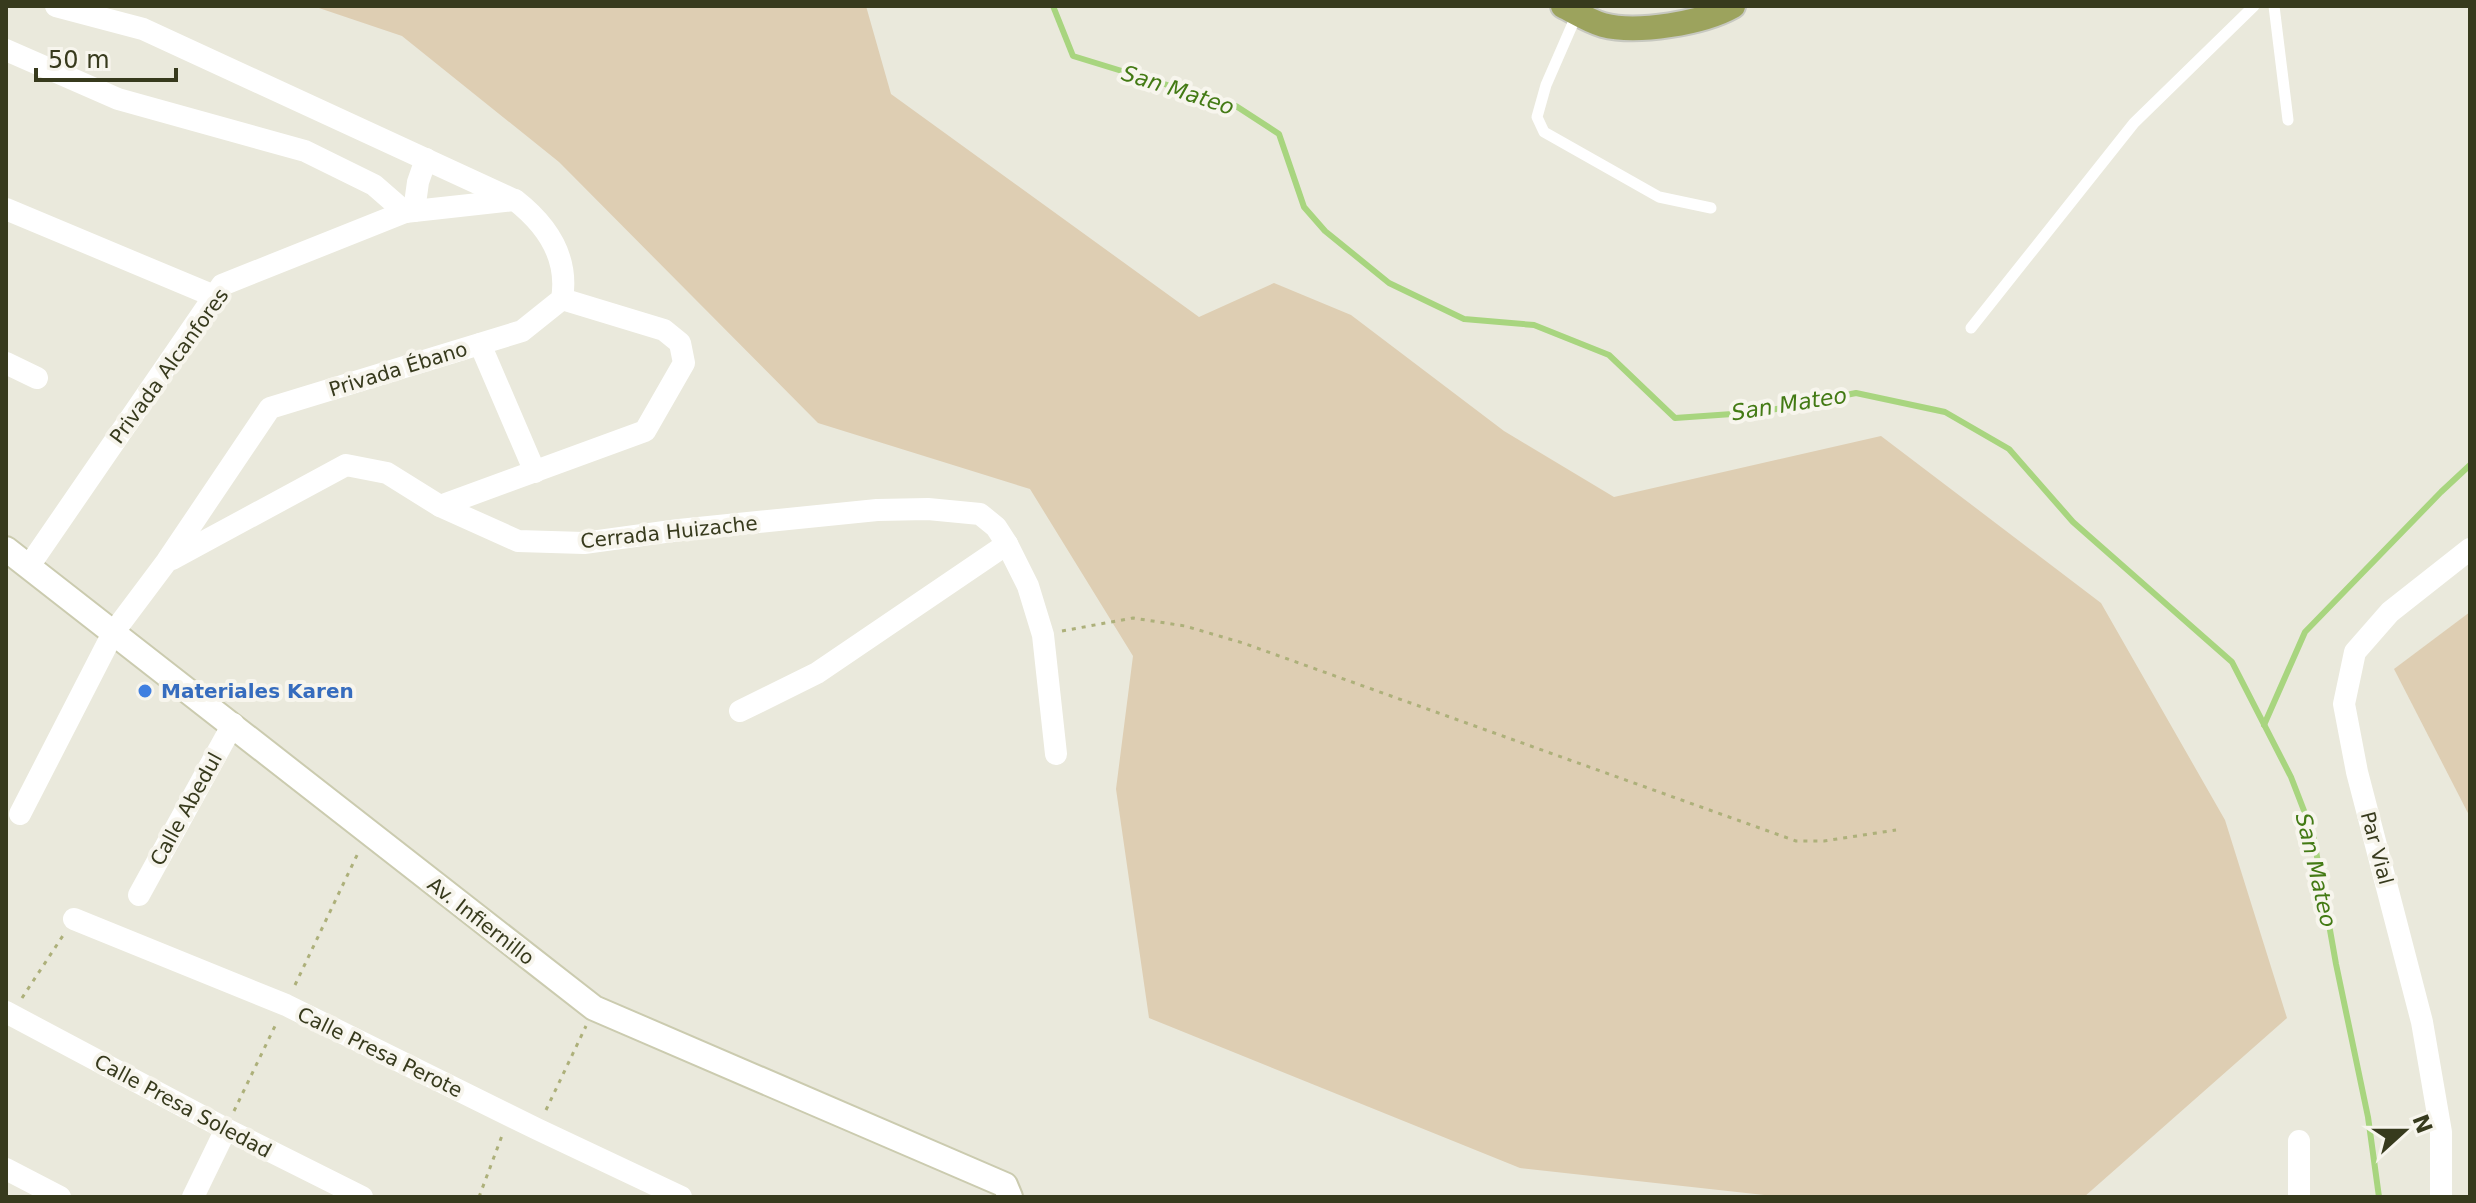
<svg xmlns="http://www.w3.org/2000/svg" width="2476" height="1203" viewBox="0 0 2476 1203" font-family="'DejaVu Sans',sans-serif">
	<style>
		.green { fill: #deceb3 }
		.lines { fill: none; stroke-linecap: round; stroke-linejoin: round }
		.stream { stroke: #a8d57f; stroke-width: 6 }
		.secondary-casing { stroke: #cbcbaf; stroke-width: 28 }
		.primary-casing { stroke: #c7c8c0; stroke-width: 28 }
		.path { stroke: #adb07a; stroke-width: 3; stroke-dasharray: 4 6; stroke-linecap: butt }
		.lane { stroke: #fff; stroke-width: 11 }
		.street { stroke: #fff; stroke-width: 22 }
		.secondary { stroke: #fff; stroke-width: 24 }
		.primary { stroke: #9ca35d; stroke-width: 24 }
		.shop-dot { fill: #3f7fe0; stroke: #f7f5ed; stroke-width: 3 }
		.labels { text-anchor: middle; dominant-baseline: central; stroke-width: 8; stroke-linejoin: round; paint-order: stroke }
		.street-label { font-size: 20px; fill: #373a1d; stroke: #f7f5ed }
		.shop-label { font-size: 20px; font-weight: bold; fill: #366cbe; stroke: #f7f5ed; text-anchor: start }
		.water-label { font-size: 22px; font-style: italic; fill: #437a14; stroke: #f7f5ed }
	</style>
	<rect width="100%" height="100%" fill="#eae9dc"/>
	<g class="green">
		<polygon points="313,6 866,6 891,94 1199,317 1274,283 1351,315 1504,431 1614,497 1881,436 2101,603 2225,820 2287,1018 2084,1197 1782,1197 1520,1168 1149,1018 1116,789 1133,656 1030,489 818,423 559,162 402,36"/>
		<polygon points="2470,612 2470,817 2394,669"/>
	</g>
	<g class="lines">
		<g class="stream">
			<polyline points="1053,6 1073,56 1236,106 1279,134 1304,207 1325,231 1389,283 1464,319 1534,325 1609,355 1675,418 1761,412 1856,393 1945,412 2009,449 2073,522 2232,662 2291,777 2313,834 2336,964 2368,1117 2379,1197"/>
			<polyline points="2264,725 2305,632 2441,492 2470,465"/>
		</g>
		<g class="secondary-casing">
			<polyline id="secondary" points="6,549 594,1008 1005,1185 1010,1197"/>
		</g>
		<g class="primary-casing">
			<path id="primary" d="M1563,6C1575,12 1589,21 1603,25C1637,34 1703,23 1733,6"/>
		</g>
		<g class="path">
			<polyline points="1062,631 1133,618 1185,626 1243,643 1796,841 1824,841 1896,830"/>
			<polyline points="295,985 359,851"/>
			<polyline points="22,998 64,934"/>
			<polyline points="546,1110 586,1026"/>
			<polyline points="234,1111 276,1024"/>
			<polyline points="479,1197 503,1133"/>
		</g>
		<g class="lane">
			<polyline points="2274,6 2288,120"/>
			<polyline points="1577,14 1546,85 1537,117 1544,132 1659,197 1711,208"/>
			<polyline points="1971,328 2134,123 2254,6"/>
		</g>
		<g class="street">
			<polyline points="56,6 143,29 514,200"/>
			<polyline points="6,50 118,99 305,151 374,185 405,212"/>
			<polyline points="6,209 214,296"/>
			<polyline points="414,211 418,182 426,159"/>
			<polyline points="480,344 535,472"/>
			<polyline points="6,363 37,378"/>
			<polyline points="440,506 645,431 684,363 680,343 664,330 562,299"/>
			<polyline points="172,559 346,465 387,473 440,506 518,541 584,543 679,530 877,510 928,509 980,514 996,527 1007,544 1028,586 1043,635 1056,754"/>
			<polyline points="740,711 817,673 1007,544"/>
			<path d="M20,814L113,633L167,561L270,408L522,331L562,299C569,257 547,225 515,200L405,212L222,285L29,566"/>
			<polyline points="139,895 233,724"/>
			<polyline points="74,919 286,1005 537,1129 681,1197"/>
			<polyline points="6,1012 226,1129 362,1197"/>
			<polyline points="6,1169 60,1197"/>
			<polyline points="193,1197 226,1129"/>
			<polyline points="2299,1197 2299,1141"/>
			<polyline points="2441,1197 2441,1132 2422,1022 2357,772 2344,704 2355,652 2390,612 2470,549"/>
		</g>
		<use href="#secondary" class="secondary"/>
		<use href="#primary" class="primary"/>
	</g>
	<circle class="shop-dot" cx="145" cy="691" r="8"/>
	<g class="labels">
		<g class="street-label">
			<text transform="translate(169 366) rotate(-54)">Privada Alcanfores</text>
			<text transform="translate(398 369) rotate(-17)">Privada Ébano</text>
			<text transform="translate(669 532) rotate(-6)">Cerrada Huizache</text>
			<text transform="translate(186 809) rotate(-61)">Calle Abedul</text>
			<text transform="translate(2377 848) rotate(75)">Par Vial</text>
			<text transform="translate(481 921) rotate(38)">Av. Infiernillo</text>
			<text transform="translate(380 1052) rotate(26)">Calle Presa Perote</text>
			<text transform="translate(183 1106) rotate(28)">Calle Presa Soledad</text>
		</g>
		<g class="shop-label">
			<text x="161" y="691">Materiales Karen</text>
		</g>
		<g class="water-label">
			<text transform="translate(1178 90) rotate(18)">San Mateo</text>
			<text transform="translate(1789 404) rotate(-9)">San Mateo</text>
			<text transform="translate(2316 870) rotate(77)">San Mateo</text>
		</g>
	</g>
	<rect width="2476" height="1203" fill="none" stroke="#373a1d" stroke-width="16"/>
	<g transform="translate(2404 1131) rotate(69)" stroke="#f7f5ed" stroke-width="6" paint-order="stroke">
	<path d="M0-6L14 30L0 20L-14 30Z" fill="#373a1d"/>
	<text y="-12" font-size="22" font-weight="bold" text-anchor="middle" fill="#373a1d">N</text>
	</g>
	<path d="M36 68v12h140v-12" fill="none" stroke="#373a1d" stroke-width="4"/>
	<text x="48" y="68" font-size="24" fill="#373a1d" stroke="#f7f5ed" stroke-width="6" paint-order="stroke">50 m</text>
</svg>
